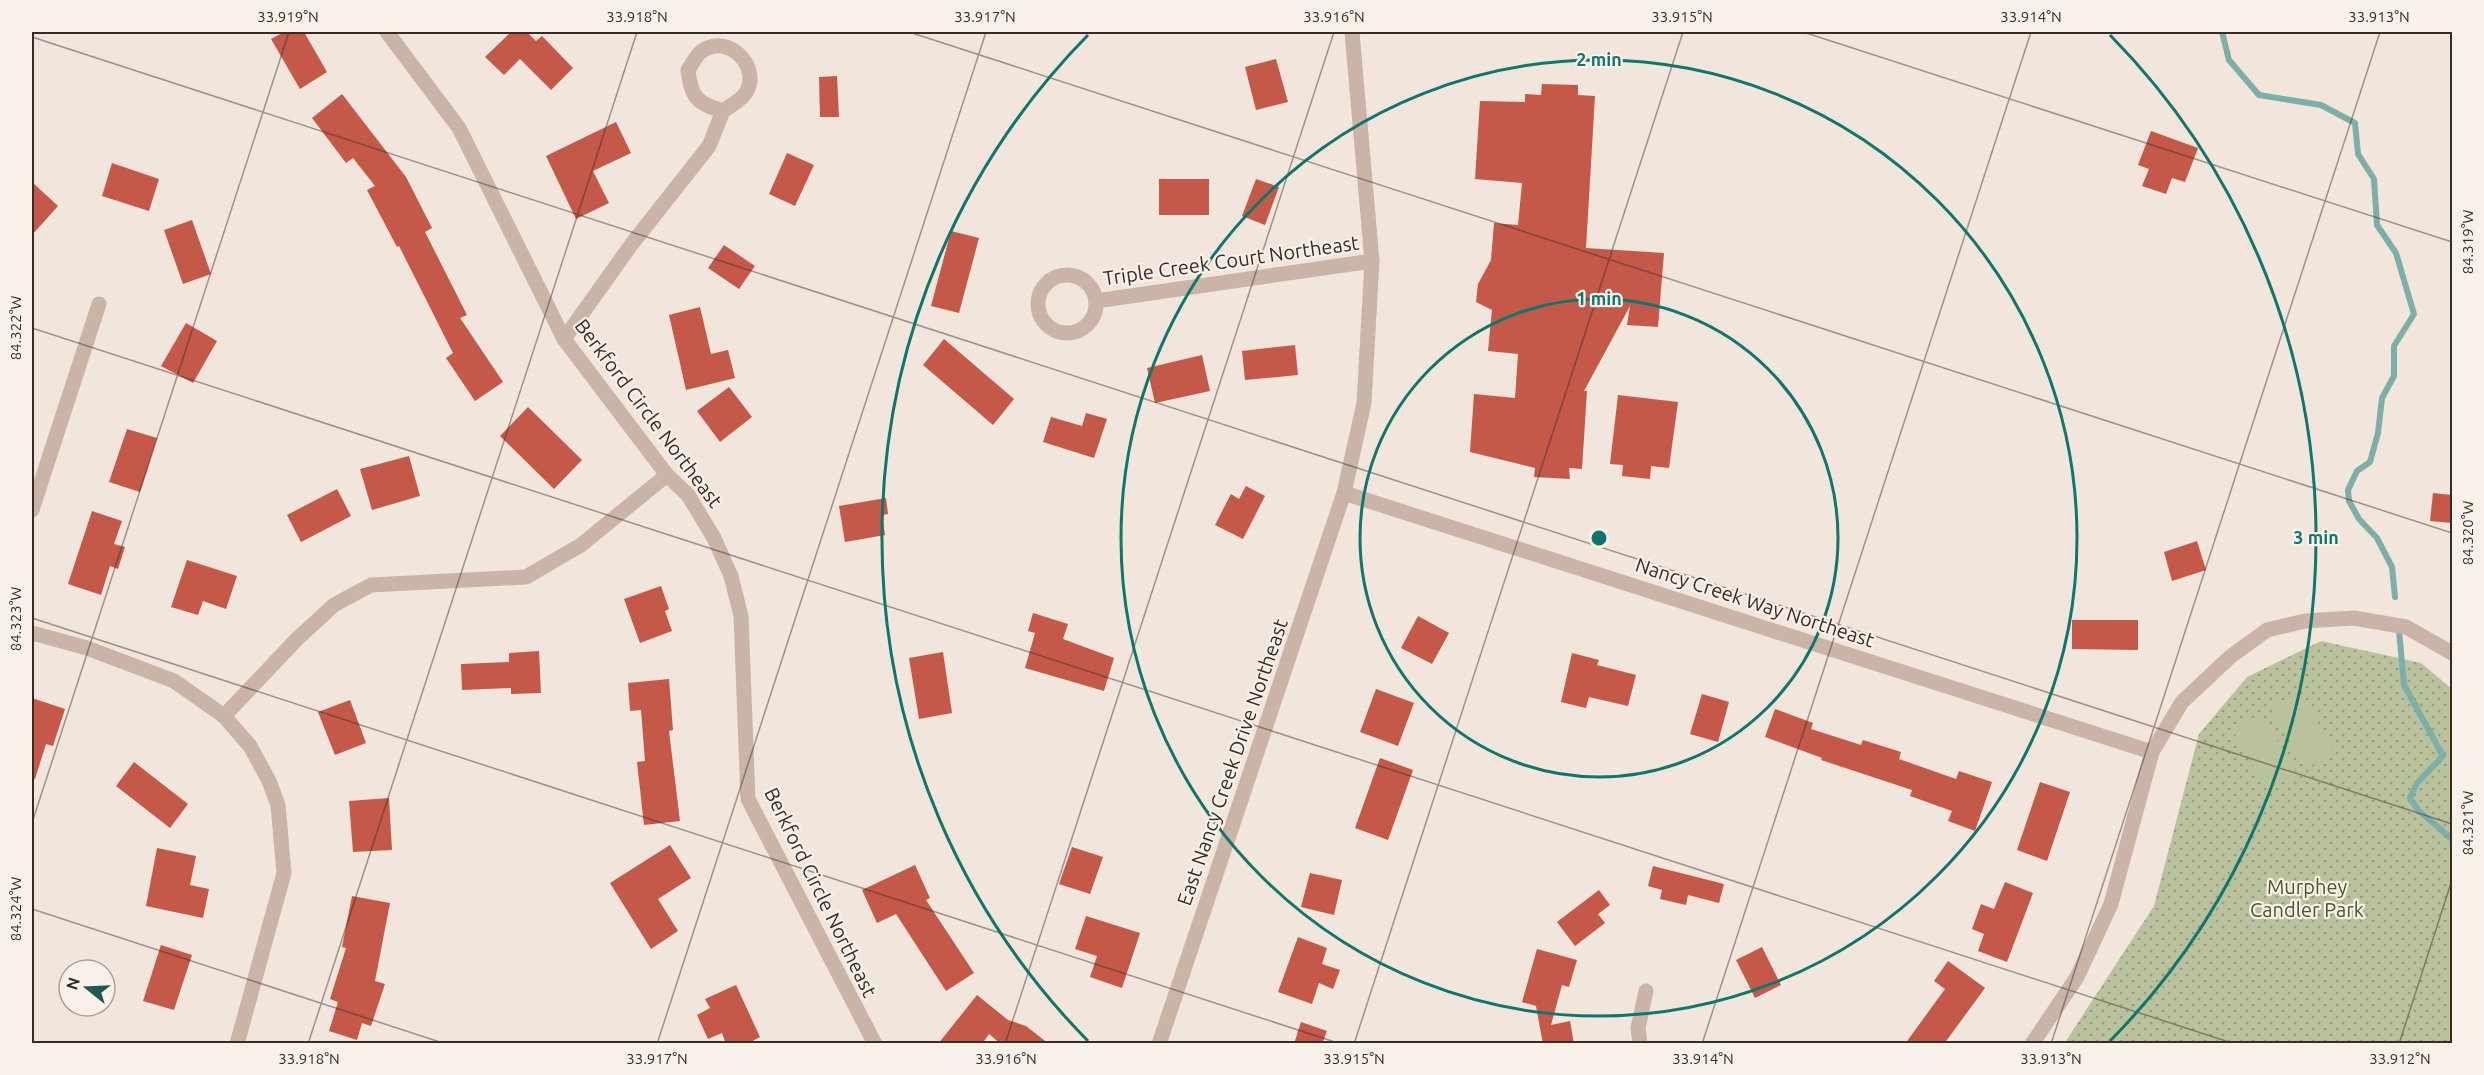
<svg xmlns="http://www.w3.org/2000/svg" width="2484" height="1075" viewBox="0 0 2484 1075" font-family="Ubuntu,sans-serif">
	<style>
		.grass { fill: url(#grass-dots) }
		.pitch { fill: #b9c19d }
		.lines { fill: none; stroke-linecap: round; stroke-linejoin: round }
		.stream { stroke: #7caeaa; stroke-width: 6 }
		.building { fill: #c45849 }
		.minor { stroke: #cab4a8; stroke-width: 15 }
		.ticks { fill: none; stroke: #372b28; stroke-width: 1.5; stroke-opacity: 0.45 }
		.ring { fill: none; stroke: #0f766e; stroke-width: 3 }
		.labels { text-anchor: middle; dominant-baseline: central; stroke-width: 4.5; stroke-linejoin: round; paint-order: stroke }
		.street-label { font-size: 20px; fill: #372b28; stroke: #f9f0e9 }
		.park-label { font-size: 20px; fill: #4b552d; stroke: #f9f0e9 }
		.centre { fill: #0f766e; stroke: #f9f0e9; stroke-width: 3 }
		.ring-label { font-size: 18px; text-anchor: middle; font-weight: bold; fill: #0f766e; stroke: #f9f0e9; stroke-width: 4.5; stroke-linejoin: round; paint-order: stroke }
		.neatline { fill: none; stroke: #372b28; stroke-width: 2 }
		.ticks-label { font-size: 15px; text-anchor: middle; fill: #372b28 }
	</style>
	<defs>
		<pattern id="grass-dots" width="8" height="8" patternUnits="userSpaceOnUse" patternTransform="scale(1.5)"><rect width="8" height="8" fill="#b9c19d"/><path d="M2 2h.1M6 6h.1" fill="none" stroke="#979d80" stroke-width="1.8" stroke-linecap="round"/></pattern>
	</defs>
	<rect width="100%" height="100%" fill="#f2e5dc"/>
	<polygon class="grass" points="2321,641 2421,663 2452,689 2452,1043 2064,1044 2154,906 2199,734 2247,677"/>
	<g class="pitch">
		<polygon points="2299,691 2335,752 2306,769 2270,708"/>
		<polygon points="2261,713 2297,774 2268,791 2232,730"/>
	</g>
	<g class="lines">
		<g class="stream">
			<polyline points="2222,32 2229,60 2259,95 2321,105 2355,123 2358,154 2374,179 2377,225 2396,253 2414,314 2394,346 2394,376 2382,398 2378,433 2370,462 2357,471 2348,490 2349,501 2359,519 2377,538 2392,567 2395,597"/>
			<polyline points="2399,630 2404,685 2443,756 2417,783 2410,798 2419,811 2452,839"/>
		</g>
	</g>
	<g class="building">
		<polygon points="284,32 304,32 327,72 300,89 271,39"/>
		<polygon points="511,32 527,32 536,41 542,36 573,68 551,90 520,59 504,75 485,57"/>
		<polygon points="1276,59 1288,102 1256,110 1245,67"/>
		<polygon points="837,76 839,117 820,117 819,77"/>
		<polygon points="1542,84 1578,85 1578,95 1595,96 1586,248 1664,253 1658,327 1627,325 1630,306 1584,391 1587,391 1582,469 1569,468 1570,479 1534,477 1535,468 1470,452 1474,394 1515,398 1518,354 1488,351 1492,310 1476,302 1478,284 1491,260 1494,223 1518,225 1522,183 1475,179 1480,101 1525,102 1525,94 1541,95"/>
		<polygon points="342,94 406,177 432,228 425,232 467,315 460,318 503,382 475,401 446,358 453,353 399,246 397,247 367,190 375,186 353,158 346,163 312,118"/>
		<polygon points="616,122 631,153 593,171 609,203 576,219 546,156"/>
		<polygon points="2151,131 2198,148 2185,182 2172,178 2166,194 2142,186 2149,169 2138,165"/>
		<polygon points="787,153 814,165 795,206 769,194"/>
		<polygon points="112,163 159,179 149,211 102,196"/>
		<rect x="1159" y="179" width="50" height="36"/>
		<polygon points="1256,179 1279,187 1265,225 1242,216"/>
		<polygon points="32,182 58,206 32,235"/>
		<polygon points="192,220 211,274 183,284 164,230"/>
		<polygon points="951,231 979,238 959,313 931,306"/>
		<polygon points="724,245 755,266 739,289 708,268"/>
		<polygon points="700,307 711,354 728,350 735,378 686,390 669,315"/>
		<polygon points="186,323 217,341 193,383 161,366"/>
		<polygon points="944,339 1014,399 993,425 923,365"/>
		<polygon points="1295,345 1298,375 1245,380 1242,351"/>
		<polygon points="1202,355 1210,391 1155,403 1147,368"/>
		<polygon points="729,387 752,417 720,442 697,411"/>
		<polygon points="1618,395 1678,402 1669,468 1651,466 1650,479 1622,476 1623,465 1610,464"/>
		<polygon points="528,407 582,460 554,489 500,436"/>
		<polygon points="1086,413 1107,419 1094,458 1043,442 1051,417 1082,426"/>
		<polygon points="127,429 157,438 140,492 109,482"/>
		<polygon points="409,456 420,496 372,510 360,469"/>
		<polygon points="1246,486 1265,496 1243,539 1215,525 1231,494 1239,499"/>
		<polygon points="337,489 351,516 301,542 287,515"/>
		<polygon points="2433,493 2452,495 2452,523 2430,521"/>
		<polygon points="886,498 888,514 882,515 885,535 845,542 839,506"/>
		<polygon points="92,511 122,521 114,544 125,547 118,569 110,566 101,595 68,584"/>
		<polygon points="2197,541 2206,570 2172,581 2164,552"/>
		<polygon points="187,560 237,576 226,609 203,601 198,615 171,607"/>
		<polygon points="661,586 669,609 665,611 672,631 640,643 624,599"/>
		<polygon points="1033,613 1068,624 1063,639 1114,658 1104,691 1025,668 1035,633 1028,631"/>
		<polygon points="1418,616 1449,633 1432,664 1401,648"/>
		<polygon points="2072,620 2138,620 2138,650 2072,649"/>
		<polygon points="539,651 541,693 511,694 511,688 462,690 461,664 509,662 509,653"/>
		<polygon points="943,652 952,713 919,719 909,658"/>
		<polygon points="1572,653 1599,660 1597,665 1636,675 1628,706 1589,697 1586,708 1561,702"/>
		<polygon points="669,679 673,730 669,731 680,821 644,825 637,762 645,761 641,710 630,711 628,683"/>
		<polygon points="1376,689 1414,703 1398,746 1360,732"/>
		<polygon points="1702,694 1729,702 1718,742 1690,734"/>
		<polygon points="32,698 65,709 53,746 46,744 35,779 32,779"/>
		<polygon points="350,700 366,743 335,755 318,712"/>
		<polygon points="1775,709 1813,723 1811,729 1861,745 1863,740 1901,752 1899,759 1956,779 1959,771 1992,782 1975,831 1948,821 1952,811 1910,796 1912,790 1821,760 1822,758 1765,737"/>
		<polygon points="1380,758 1413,770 1388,840 1355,828"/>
		<polygon points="134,762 188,804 170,828 116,786"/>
		<polygon points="2040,782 2070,792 2047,861 2017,850"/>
		<polygon points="389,798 392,850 353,852 349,801"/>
		<polygon points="670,845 691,878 658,899 678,931 651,949 610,883"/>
		<polygon points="1072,847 1103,857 1090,894 1059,884"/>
		<polygon points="157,848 196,856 190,885 209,889 203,918 146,906"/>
		<polygon points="915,865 930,898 926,900 974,973 946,991 896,914 877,923 862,890"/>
		<polygon points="1653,866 1724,884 1719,903 1688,895 1686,905 1660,899 1662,890 1648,886"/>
		<polygon points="1310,873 1342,880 1334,915 1301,907"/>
		<polygon points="2005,882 2033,893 2007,962 1978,951 1984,934 1972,929 1981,904 1994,909"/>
		<polygon points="1599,890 1610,905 1598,914 1605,923 1575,946 1557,922"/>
		<polygon points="352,896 390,903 375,981 385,984 371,1026 362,1023 357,1040 329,1031 338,1002 330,999 346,948 342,947"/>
		<polygon points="1086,916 1140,933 1122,988 1090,977 1097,956 1075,949"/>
		<polygon points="1298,937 1327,948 1322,964 1340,970 1333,989 1319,983 1312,1004 1278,992"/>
		<polygon points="161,945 192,955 174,1010 143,1001"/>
		<polygon points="1762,947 1781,985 1755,998 1736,960"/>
		<polygon points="1537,949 1577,960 1569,987 1562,985 1551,1025 1570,1021 1574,1044 1543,1044 1536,1006 1522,1002"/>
		<polygon points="1948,961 1985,988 1944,1044 1905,1044 1945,989 1934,981"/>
		<polygon points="736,985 760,1037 747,1044 726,1044 722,1033 708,1039 697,1015 710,1008 705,999"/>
		<polygon points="977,995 1008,1020 1026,1026 1049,1044 1001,1044 989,1034 982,1044 938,1044"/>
		<polygon points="1301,1022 1327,1031 1322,1044 1294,1044"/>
	</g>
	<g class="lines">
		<g class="minor">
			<polyline points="387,32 459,128 564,339 667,475 688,495 714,538 731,576 741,616 748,799 875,1044"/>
			<circle cx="1067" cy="304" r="29"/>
			<polyline points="1096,301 1372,261"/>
			<path d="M564,339L631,245L709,146L723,111C697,103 691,98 688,70C692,65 696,55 702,51C728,32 763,68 745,94C740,101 730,106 723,111"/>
			<polyline points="1344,493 2152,752"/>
			<polyline points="32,510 99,304"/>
			<polyline points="32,633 87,648 174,681 224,716 250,746 269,781 278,805 284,873 237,1044"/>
			<polyline points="224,716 297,639 334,605 371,585 526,577 581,545 667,475"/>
			<polyline points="1159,1044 1344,493 1364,403 1372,261 1352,32"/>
			<polyline points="1640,1044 1638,1028 1646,991"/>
			<polyline points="2032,1044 2077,977 2111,904 2152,752 2182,702 2230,657 2267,630 2305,621 2354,618 2406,627 2452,653"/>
		</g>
	</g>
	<path class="ticks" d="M909,32L2452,533M1803,32L2452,242M32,37L2452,824M32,328L2235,1044M32,618L1341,1044M32,823L289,32M32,909L446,1044M308,1044L637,32M657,1044L986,32M1005,1044L1334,32M1354,1044L1683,32M1702,1044L2031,32M2051,1044L2380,32M2399,1044L2452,880"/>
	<g class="ring">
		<circle cx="1599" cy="538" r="239"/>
		<circle cx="1599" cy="538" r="478"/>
		<path d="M1088 1041A717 717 0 0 1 1088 35M2110 35A717 717 0 0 1 2110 1041"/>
	</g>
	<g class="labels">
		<g class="street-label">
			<text transform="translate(1231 260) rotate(-8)">Triple Creek Court Northeast</text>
			<text transform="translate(649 413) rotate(53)">Berkford Circle Northeast</text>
			<text transform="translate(1755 602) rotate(18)">Nancy Creek Way Northeast</text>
			<text transform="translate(1232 762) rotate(-71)">East Nancy Creek Drive Northeast</text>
			<text transform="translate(821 892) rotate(64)">Berkford Circle Northeast</text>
		</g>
		<g class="park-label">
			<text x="2307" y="886">Murphey<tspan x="2307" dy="23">Candler Park</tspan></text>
		</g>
	</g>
	<circle cx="1599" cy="538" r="9" class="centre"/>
	<g class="ring-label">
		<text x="1599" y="66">2 min</text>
		<text x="1599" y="305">1 min</text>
		<text x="2316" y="544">3 min</text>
	</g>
	<rect width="2484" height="1075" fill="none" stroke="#f9f0e9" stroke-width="66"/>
	<g transform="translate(87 988) rotate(288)"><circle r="28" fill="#f9f0e9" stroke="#aba19c" stroke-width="1.5"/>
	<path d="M0-4.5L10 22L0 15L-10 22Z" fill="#1f5855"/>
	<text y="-9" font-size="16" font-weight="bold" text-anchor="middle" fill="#372b28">N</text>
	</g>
	<rect x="33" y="33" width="2418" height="1009" class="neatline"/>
	<g class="ticks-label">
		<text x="288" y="22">33.919°N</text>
		<text x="637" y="22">33.918°N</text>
		<text x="985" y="22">33.917°N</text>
		<text x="1334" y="22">33.916°N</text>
		<text x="1682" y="22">33.915°N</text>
		<text x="2031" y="22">33.914°N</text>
		<text x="2379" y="22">33.913°N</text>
		<text transform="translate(2468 242) rotate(-90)" y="5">84.319°W</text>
		<text transform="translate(16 328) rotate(-90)" y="5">84.322°W</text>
		<text transform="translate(2468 533) rotate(-90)" y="5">84.320°W</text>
		<text transform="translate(16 619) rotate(-90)" y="5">84.323°W</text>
		<text transform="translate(2468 823) rotate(-90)" y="5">84.321°W</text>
		<text transform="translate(16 909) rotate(-90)" y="5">84.324°W</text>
		<text x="309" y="1064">33.918°N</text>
		<text x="657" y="1064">33.917°N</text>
		<text x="1006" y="1064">33.916°N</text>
		<text x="1354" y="1064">33.915°N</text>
		<text x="1703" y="1064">33.914°N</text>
		<text x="2051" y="1064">33.913°N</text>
		<text x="2400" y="1064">33.912°N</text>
	</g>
</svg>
